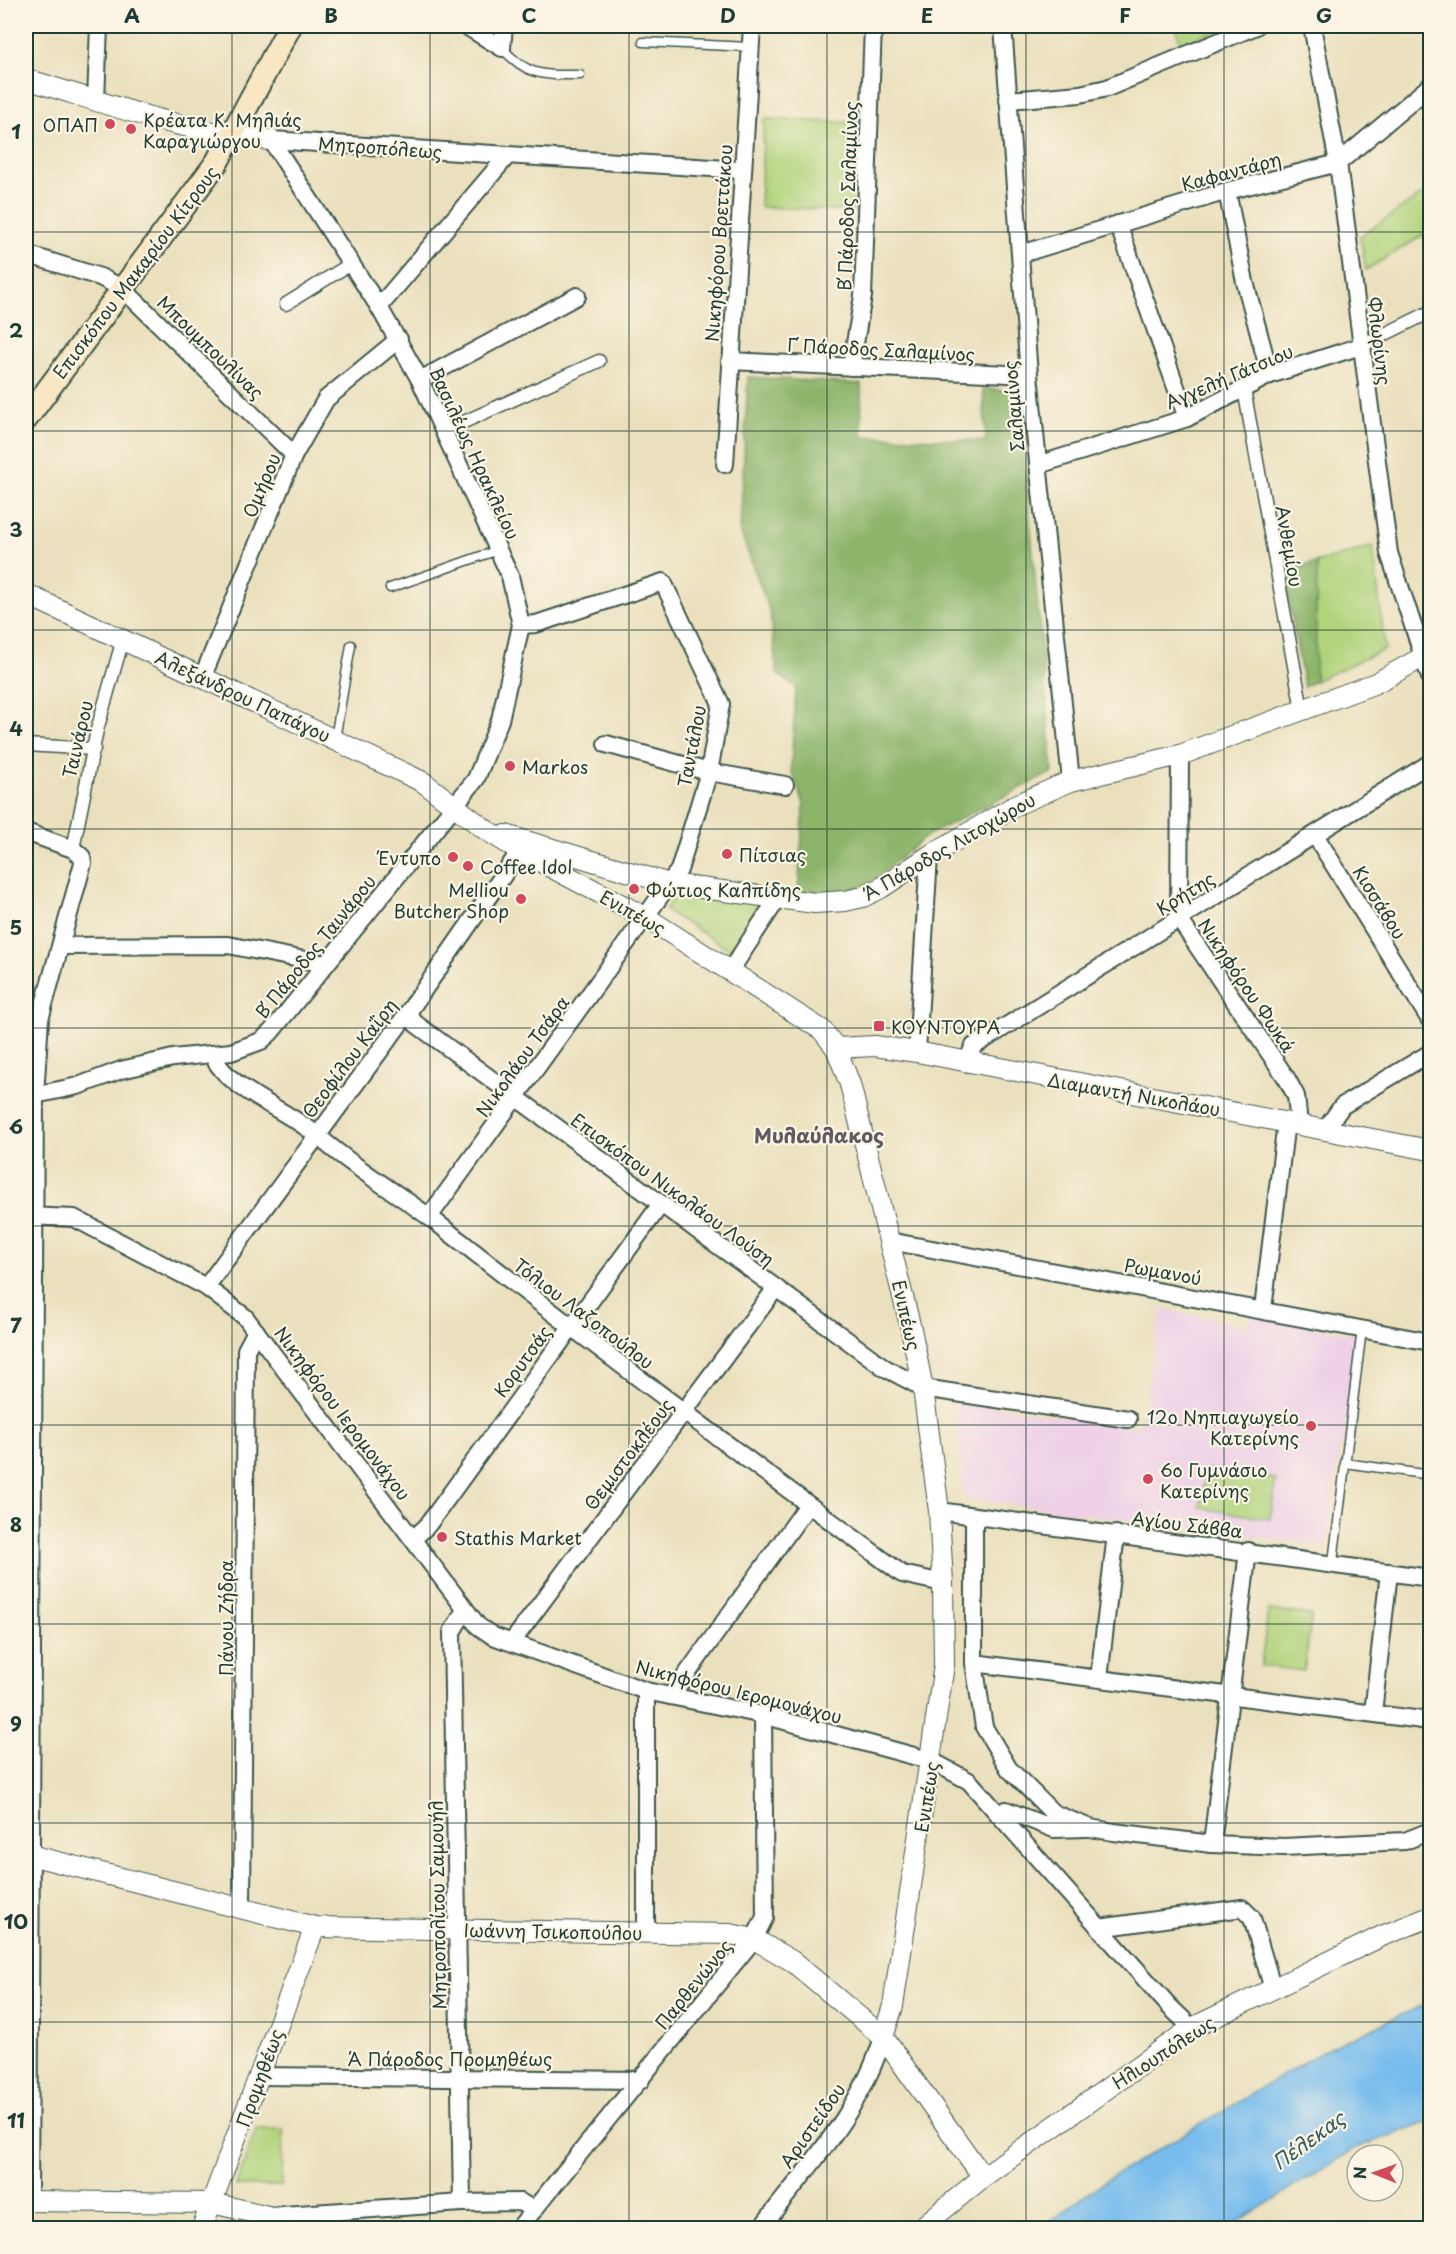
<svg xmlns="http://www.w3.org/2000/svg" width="1456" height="2254" viewBox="0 0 1456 2254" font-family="'Playpen Sans',sans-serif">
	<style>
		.built { fill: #eed0e7 }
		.green { fill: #b1d37b; stroke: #688858; stroke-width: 1.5 }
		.forest { fill: #8cb56b; stroke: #567950; stroke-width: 1.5 }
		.water { fill: #76bced; stroke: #4a7c90; stroke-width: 1.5 }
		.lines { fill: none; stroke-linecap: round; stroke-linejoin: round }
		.service-casing { stroke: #3d5549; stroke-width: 11 }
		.pedestrian-casing { stroke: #3d5549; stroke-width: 15 }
		.minor-casing { stroke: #3d5549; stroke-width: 20 }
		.tertiary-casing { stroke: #3d5549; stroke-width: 22 }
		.secondary-casing { stroke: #3d5549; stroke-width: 26 }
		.service { stroke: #fff; stroke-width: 8 }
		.pedestrian { stroke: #fff; stroke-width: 12 }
		.minor { stroke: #fff; stroke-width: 16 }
		.tertiary { stroke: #fff; stroke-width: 20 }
		.secondary { stroke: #f9e7c3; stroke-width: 22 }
		.grid { fill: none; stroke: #1f3d34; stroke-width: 1.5; stroke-opacity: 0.55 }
		.poi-dot { fill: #d1495b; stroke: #fcf5e5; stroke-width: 2 }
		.labels { text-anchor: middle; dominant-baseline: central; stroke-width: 4.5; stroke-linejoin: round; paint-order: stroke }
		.poi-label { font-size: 18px; fill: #1f3d34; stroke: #fcf5e5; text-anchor: start }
		.street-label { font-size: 18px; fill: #1f3d34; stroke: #fcf5e5 }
		.neighbourhood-label { font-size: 20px; font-weight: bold; fill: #5f5c61; stroke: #fcf5e5 }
		.water-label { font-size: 20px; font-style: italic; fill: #355d62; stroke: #fcf5e5 }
		.neatline { fill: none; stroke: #1f3d34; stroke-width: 2 }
		.grid-label { font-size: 20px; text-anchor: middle; font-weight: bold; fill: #1f3d34 }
	</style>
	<rect width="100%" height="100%" fill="#fcf5e5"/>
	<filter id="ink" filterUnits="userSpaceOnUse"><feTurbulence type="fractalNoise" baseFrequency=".0167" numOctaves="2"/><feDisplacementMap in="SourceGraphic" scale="12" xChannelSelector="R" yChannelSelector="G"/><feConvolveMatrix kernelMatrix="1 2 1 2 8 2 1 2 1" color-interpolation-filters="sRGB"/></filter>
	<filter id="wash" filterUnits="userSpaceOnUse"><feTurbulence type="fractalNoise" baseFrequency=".008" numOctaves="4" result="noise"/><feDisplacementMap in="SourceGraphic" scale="24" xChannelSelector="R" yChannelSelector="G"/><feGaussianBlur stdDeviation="1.35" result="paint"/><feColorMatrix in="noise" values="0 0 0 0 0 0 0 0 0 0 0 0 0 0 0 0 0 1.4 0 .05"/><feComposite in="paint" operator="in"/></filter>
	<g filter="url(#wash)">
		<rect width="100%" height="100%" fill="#eae0bd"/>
		<polygon class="built" points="1161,1309 1249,1326 1251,1315 1358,1335 1343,1448 1339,1448 1327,1546 964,1498 954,1401 1140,1428"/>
		<g class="green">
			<polygon points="1175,26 1228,26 1181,44"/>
			<polygon points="764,119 865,123 861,211 760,207"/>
			<polygon points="1430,189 1430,231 1366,270 1360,236"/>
			<polygon points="1373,546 1385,649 1304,686 1284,572"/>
			<polygon points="678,892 769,904 735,953 665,910"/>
			<polygon points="1206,1469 1276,1479 1270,1519 1200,1508"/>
			<polygon points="1268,1610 1312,1615 1304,1671 1261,1666"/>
			<polygon points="256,2129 283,2129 282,2186 236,2186"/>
		</g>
		<g class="forest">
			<polygon points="748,377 861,384 862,436 986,441 983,389 1018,391 1053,772 928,835 872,881 849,892 819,895 798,892 804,804 791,769 796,687 777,674 770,612 740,531"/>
			<polygon points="1317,562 1315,681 1304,686 1284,572"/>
		</g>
		<polygon class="water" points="1430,2002 1430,2121 1356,2148 1228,2228 1042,2228 1100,2184 1325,2050"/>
	</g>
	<g filter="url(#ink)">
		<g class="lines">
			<g class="service-casing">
				<g id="service">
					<polyline points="643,42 750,47"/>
					<path d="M502,48C528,77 543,75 580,75"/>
					<polyline points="390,588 498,550"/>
					<polyline points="335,739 351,645"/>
					<polyline points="1345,1463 1430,1475"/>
					<polyline points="1333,1562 1362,1329"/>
				</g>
			</g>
			<g class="pedestrian-casing">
				<g id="pedestrian">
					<polyline points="286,304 352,263"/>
					<polyline points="1361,346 1430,312"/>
					<polyline points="1244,389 1302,710"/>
					<polyline points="444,431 599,361"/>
					<polyline points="26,745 94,749"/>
					<polyline points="73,849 97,730 123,639"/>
				</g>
			</g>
			<g class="minor-casing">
				<g id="minor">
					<polyline points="466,26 502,48 504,26"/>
					<polyline points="1003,26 1029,375 1071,781"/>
					<polyline points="1312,26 1338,163 1389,553 1430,677"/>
					<polyline points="96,100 99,26"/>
					<polyline points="1008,100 1080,94 1107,88 1256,26"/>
					<polyline points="271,140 743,170"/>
					<polyline points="1227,191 1245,282 1270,375"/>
					<polyline points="1118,224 1187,418"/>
					<polyline points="26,254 100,277 122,288 294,455"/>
					<polyline points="1021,254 1227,191 1338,163 1430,86"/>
					<polyline points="379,307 508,155"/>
					<polyline points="730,361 1029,375"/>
					<polyline points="851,367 863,296 873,26"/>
					<polyline points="420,380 577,296"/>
					<polyline points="725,464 752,26"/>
					<polyline points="1038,465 1187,418 1270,375 1361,346"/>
					<polyline points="203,676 294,455 326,399 399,339"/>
					<polyline points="606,744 709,772 785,785"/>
					<polyline points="1180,755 1179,919 1287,1079 1296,1096 1299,1124"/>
					<polyline points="26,832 73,849 82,857 83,863 40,1019 35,1095 29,2201"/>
					<polyline points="1315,835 1430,1020"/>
					<polyline points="61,946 228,945 325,964"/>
					<polyline points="730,971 778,898"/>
					<polyline points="407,1014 416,1024 885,1368 923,1388 1128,1419"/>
					<polyline points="917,1052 929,856"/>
					<path d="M213,1056C227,1089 291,1112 319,1137C355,1169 398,1193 436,1222C589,1343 746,1458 902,1574L943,1583"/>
					<polyline points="966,1063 974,1046 1430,763"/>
					<polyline points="35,1095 78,1086 121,1070 173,1058 231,1052 261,1041 271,1032 476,779 500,720 521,625 510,576 420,380 379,307 271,140"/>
					<polyline points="1325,1130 1342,1106 1430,1053"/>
					<polyline points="26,1216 74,1218 206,1287 245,1317 478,1626 493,1636 646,1691 763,1715 932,1761 969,1781 1170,2007 1192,2028"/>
					<polyline points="429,1217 679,870 709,772 721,704 663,582 536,624 521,625"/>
					<polyline points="889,1241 1430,1342"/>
					<polyline points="206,1287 407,1014 520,851"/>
					<polyline points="1263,1309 1286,1122"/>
					<polyline points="939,1511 1430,1578"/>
					<polyline points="974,1516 974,1663 984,1727 1009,1769 1053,1813 1090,1828 1114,1832 1212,1844 1284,1847 1405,1841 1430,1831"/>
					<polyline points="413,1539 427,1526 661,1204"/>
					<polyline points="512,1642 776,1288"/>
					<polyline points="974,1663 1430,1721"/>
					<polyline points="1099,1678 1116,1534"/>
					<polyline points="646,1691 646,1933"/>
					<polyline points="671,1696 808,1505"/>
					<polyline points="1373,1713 1389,1572"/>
					<polyline points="998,1814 1006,1810 1054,1829 1086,1828"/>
					<polyline points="1212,1844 1248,1551"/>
					<polyline points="242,1909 246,1350 256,1331"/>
					<polyline points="1099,1928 1242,1908 1252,1918 1273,1989"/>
					<polyline points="259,2076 641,2080"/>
					<polyline points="462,2203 452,1632 465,1610"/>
					<polyline points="268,2216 462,2203 520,2202 534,2210"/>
					<polyline points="519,2228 754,1939 765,1917 763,1715"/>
					<path d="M761,2228C806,2169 862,2110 883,2037"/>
				</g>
			</g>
			<g class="tertiary-casing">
				<g id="tertiary">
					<path d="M26,79C106,103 187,134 271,140"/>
					<polyline points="26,594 423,782 486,830 520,851 647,918 822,1030 836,1048 850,1084 911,1329 923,1388 939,1511 943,1583 944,1665 893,2006 883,2037"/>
					<polyline points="506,835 670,884 815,903 845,901 863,897 881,888 929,856 1018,804 1071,781 1180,755 1376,683 1430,653"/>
					<polyline points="836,1048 875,1046 917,1052 1430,1150"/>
					<polyline points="26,1854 315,1927 730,1934 754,1939 792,1961 883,2037 983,2177"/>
					<polyline points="26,2201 212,2203 268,2216 280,2228"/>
					<polyline points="202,2228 315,1927"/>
					<polyline points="921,2228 983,2177 1192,2028 1382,1936 1430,1917"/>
				</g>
			</g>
			<g class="secondary-casing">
				<polyline id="secondary" points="26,419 217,162 290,26"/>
			</g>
			<use href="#service" class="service"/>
			<use href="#pedestrian" class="pedestrian"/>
			<use href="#minor" class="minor"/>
			<use href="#tertiary" class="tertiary"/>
			<use href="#secondary" class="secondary"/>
		</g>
	</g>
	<path class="grid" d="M232,26V2228M430,26V2228M629,26V2228M827,26V2228M1026,26V2228M1224,26V2228M26,232H1430M26,431H1430M26,630H1430M26,829H1430M26,1028H1430M26,1226H1430M26,1425H1430M26,1624H1430M26,1823H1430M26,2022H1430"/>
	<g class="poi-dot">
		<circle cx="110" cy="124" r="6"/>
		<circle cx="131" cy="129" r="6"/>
		<circle cx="510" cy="766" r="6"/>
		<circle cx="727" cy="854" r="6"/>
		<circle cx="453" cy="857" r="6"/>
		<circle cx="468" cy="866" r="6"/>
		<circle cx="634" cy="889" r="6"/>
		<circle cx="521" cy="899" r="6"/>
		<rect x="873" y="1020" width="12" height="12" rx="3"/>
		<circle cx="1311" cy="1426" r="6"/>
		<circle cx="1148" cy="1479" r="6"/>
		<circle cx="442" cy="1537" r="6"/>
	</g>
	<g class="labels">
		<g class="poi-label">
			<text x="143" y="119">Κρέατα Κ. Μηλιάς<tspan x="143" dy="21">Καραγιώργου</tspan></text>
			<text x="98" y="124" text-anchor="end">ΟΠΑΠ</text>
			<text x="522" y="766">Markos</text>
			<text x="739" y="854">Πίτσιας</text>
			<text x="441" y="857" text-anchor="end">Έντυπο</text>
			<text x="480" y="866">Coffee Idol</text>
			<text x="509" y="889" text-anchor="end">Melliou<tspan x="509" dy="21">Butcher Shop</tspan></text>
			<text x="646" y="889">Φώτιος Καλπίδης</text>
			<text x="891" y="1026">ΚΟΥΝΤΟΥΡΑ</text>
			<text x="1299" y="1416" text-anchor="end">12ο Νηπιαγωγείο<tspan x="1299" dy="21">Κατερίνης</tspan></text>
			<text x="1160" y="1469">6ο Γυμνάσιο<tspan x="1160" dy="21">Κατερίνης</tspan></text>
			<text x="454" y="1537">Stathis Market</text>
		</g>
		<g class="street-label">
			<text transform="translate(380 147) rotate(4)">Μητροπόλεως</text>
			<text transform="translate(1231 171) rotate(-15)">Καφαντάρη</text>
			<text transform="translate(847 196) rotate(-88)">Β΄ Πάροδος Σαλαμίνος</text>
			<text transform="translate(718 243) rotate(-86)">Νικηφόρου Βρεττάκου</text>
			<text transform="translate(135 272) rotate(-53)">Επισκόπου Μακαρίου Κίτρους</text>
			<text transform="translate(1380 341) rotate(83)">Φλωρίνης</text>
			<text transform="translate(211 347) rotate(44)">Μπουμπουλίνας</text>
			<text transform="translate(881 349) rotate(3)">Γ΄ Πάροδος Σαλαμίνος</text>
			<text transform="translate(1229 376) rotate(-23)">Αγγελή Γάτσιου</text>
			<text transform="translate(1013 406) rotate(-95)">Σαλαμίνος</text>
			<text transform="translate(475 453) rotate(65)">Βασιλέως Ηρακλείου</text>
			<text transform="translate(261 485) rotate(-67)">Ομήρου</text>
			<text transform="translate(1290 546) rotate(80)">Ανθεμίου</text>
			<text transform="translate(243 696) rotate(25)">Αλεξάνδρου Παπάγου</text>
			<text transform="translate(77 739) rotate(-77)">Ταινάρου</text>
			<text transform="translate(691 746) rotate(-79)">Ταντάλου</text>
			<text transform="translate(949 846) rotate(-30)">Α΄ Πάροδος Λιτοχώρου</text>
			<text transform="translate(1185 893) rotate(-32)">Κρήτης</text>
			<text transform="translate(1380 902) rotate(58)">Κισσάβου</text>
			<text transform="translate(633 912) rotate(29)">Ενιπέως</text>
			<text transform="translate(315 946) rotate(-51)">Β΄ Πάροδος Ταινάρου</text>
			<text transform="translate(1247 985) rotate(56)">Νικηφόρου Φωκά</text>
			<text transform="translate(522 1056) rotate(-54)">Νικολάου Τσάρα</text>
			<text transform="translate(349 1058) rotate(-53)">Θεοφίλου Καΐρη</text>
			<text transform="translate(1134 1094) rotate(10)">Διαμαντή Νικολάου</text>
			<text transform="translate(673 1189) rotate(36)">Επισκόπου Νικολάου Λούση</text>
			<text transform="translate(1163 1271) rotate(10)">Ρωμανού</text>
			<text transform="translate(584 1313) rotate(37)">Τόλιου Λαζοπούλου</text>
			<text transform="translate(907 1315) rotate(77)">Ενιπέως</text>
			<text transform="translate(522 1361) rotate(-54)">Κορυτσάς</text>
			<text transform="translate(343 1413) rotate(53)">Νικηφόρου Ιερομονάχου</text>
			<text transform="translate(628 1454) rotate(-53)">Θεμιστοκλέους</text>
			<text transform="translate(1187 1524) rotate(7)">Αγίου Σάββα</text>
			<text transform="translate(225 1618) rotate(-90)">Πάνου Ζήδρα</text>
			<text transform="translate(739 1691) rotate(14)">Νικηφόρου Ιερομονάχου</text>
			<text transform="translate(926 1797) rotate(-81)">Ενιπέως</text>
			<text transform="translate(437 1905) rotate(-91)">Μητροπολίτου Σαμουήλ</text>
			<text transform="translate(553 1931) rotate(1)">Ιωάννη Τσικοπούλου</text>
			<text transform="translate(693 1984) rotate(-51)">Παρθενώνος</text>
			<text transform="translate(1163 2052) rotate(-33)">Ηλιουπόλεως</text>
			<text x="450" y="2058">Α΄ Πάροδος Προμηθέως</text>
			<text transform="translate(259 2078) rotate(-70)">Προμηθέως</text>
			<text transform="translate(812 2125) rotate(-55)">Αριστείδου</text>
		</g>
		<g class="neighbourhood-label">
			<text x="819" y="1135">Μυλαύλακος</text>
		</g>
		<g class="water-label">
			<text transform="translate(1308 2140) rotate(-36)">Πέλεκας</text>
		</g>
	</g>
	<rect width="1456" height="2254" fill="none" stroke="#fcf5e5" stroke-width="66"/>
	<g transform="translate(1375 2173) rotate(271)"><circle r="28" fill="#fcf5e5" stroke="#a4ab9e" stroke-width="1.5"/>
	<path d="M0-4.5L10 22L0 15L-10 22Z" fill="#d1495b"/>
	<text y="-9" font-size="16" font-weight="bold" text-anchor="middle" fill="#1f3d34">N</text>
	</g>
	<rect x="33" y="33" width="1390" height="2188" class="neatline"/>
	<g class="grid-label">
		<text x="132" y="23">A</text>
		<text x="331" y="23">B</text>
		<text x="529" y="23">C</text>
		<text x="728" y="23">D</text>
		<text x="927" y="23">E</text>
		<text x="1125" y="23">F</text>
		<text x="1324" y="23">G</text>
		<text x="16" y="139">1</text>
		<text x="16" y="338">2</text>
		<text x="16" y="537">3</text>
		<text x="16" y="736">4</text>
		<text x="16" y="935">5</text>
		<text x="16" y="1134">6</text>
		<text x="16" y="1333">7</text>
		<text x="16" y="1532">8</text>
		<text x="16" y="1731">9</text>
		<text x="16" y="1929">10</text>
		<text x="16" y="2128">11</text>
	</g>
</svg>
